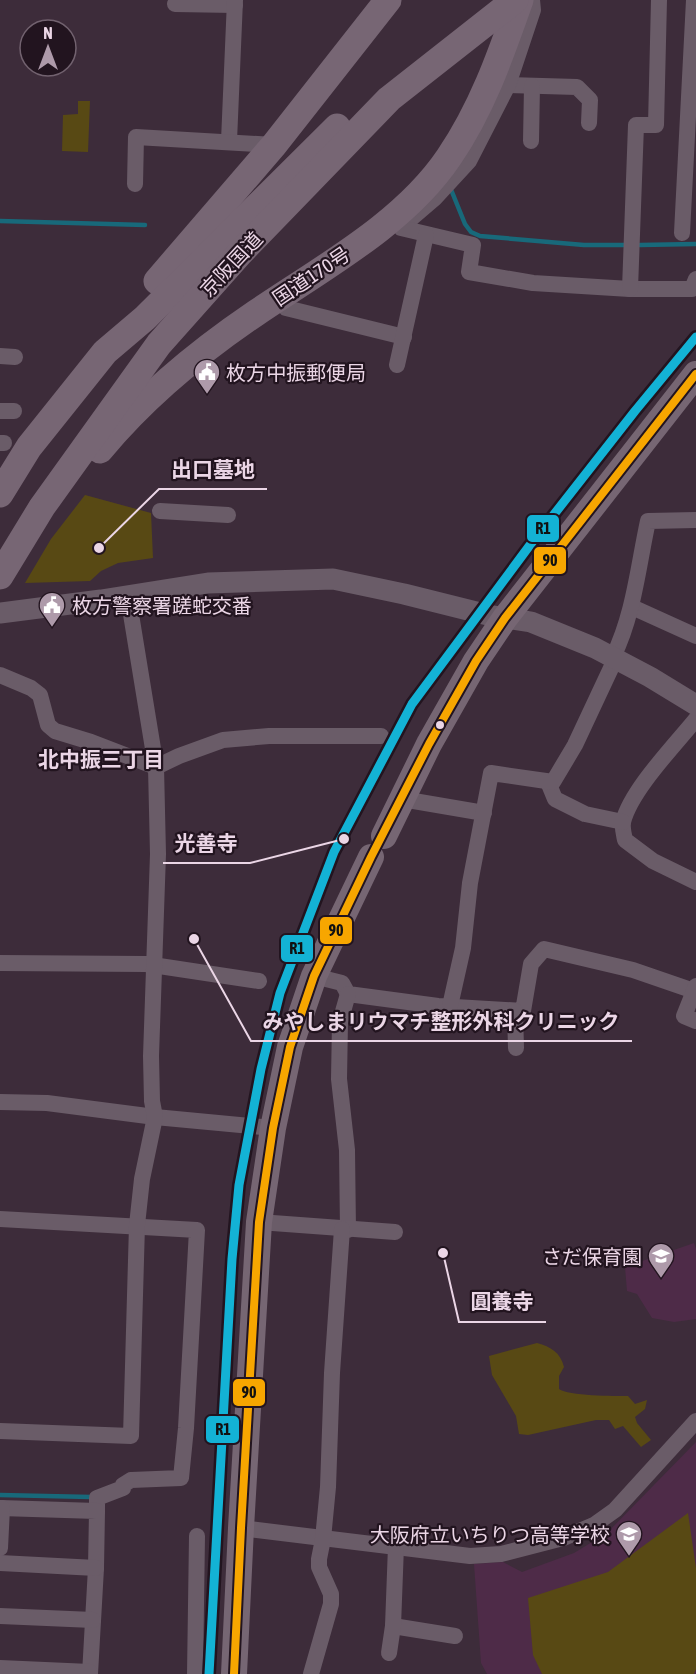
<svg xmlns="http://www.w3.org/2000/svg" width="696" height="1674" viewBox="0 0 696 1674" font-family="'Asap Condensed','Noto Sans JP',sans-serif">
	<style>
		.built { fill: #4e2b48 }
		.green { fill: #584914 }
		.lines { fill: none; stroke-linecap: round; stroke-linejoin: round }
		.stream { stroke: #18697a; stroke-width: 4.5 }
		.minor { stroke: #6a5c68; stroke-width: 16 }
		.tertiary { stroke: #6a5c68; stroke-width: 21 }
		.primary { stroke: #766673; stroke-width: 26 }
		.trunk { stroke: #776674; stroke-width: 27 }
		.bus-1-casing { stroke: #22141f; stroke-width: 12 }
		.bus-1 { stroke: #f7a600; stroke-width: 8 }
		.rail-1-casing { stroke: #22141f; stroke-width: 14 }
		.rail-1 { stroke: #13b2d5; stroke-width: 9 }
		.bus-dot { fill: #ebd6e6; stroke: #22141f; stroke-width: 2 }
		.labels { text-anchor: middle; dominant-baseline: central; stroke-width: 4.5; stroke-linejoin: round; paint-order: stroke }
		.street-label { font-size: 20px; fill: #ebd6e6; stroke: #22141f }
		.poi-label { font-size: 20px; fill: #ebd6e6; stroke: #22141f; text-anchor: start }
		.neighbourhood-label { font-size: 21px; font-weight: bold; fill: #ebd6e6; stroke: #22141f }
		.leader { fill: none; stroke: #ebd6e6; stroke-width: 2 }
		.callout-dot { fill: #ebd6e6; stroke: #22141f; stroke-width: 2 }
		.callout-label { font-size: 21px; text-anchor: middle; font-weight: bold; fill: #ebd6e6; stroke: #22141f; stroke-width: 4.5; stroke-linejoin: round; paint-order: stroke }
		.line-badge { stroke: #22141f; stroke-width: 2 }
		.pale-badge-label { font-size: 16px; text-anchor: middle; font-weight: bold; fill: #111 }
	</style>
	<rect width="100%" height="100%" fill="#3d2c3a"/>
	<g class="built">
		<polygon points="694,1243 696,1249 696,1319 674,1322 652,1318 637,1294 627,1291 625,1267"/>
		<polygon points="696,1442 696,1674 487,1674 481,1663 474,1564 503,1562 522,1572 574,1553 607,1533"/>
	</g>
	<g class="green">
		<polygon points="78,101 90,101 88,152 62,151 63,115 78,114"/>
		<polygon points="85,495 151,513 153,558 118,563 101,571 90,581 25,583 51,539"/>
		<path d="M537,1343C551,1347 560,1352 564,1367L559,1376V1389C568,1396 615,1396 628,1396L635,1404L647,1400L645,1409L635,1417L637,1423L651,1440L641,1447L623,1426L615,1429L609,1420H596L528,1435L519,1434L516,1416L492,1375L489,1356Z"/>
		<polygon points="688,1513 696,1568 696,1669 694,1674 542,1674 533,1655 528,1598 608,1572"/>
	</g>
	<g class="lines">
		<g class="stream">
			<polyline points="450,187 465,224 471,232 480,236 584,245 625,245"/>
			<polyline points="0,221 145,225"/>
			<polyline points="640,245 696,244"/>
			<polyline points="0,1495 91,1497"/>
		</g>
		<g class="minor">
			<polyline points="175,4 235,5"/>
			<polyline points="508,85 577,87 590,100 589,123"/>
			<polyline points="229,141 235,0"/>
			<polyline points="531,141 532,86"/>
			<polyline points="135,184 136,137 274,145"/>
			<polyline points="406,223 434,199 469,161 508,85 533,10 532,0"/>
			<polyline points="401,228 473,245 469,272 533,283 630,289 692,289 696,279"/>
			<polyline points="682,233 694,0"/>
			<polyline points="630,289 636,125 656,125 659,0"/>
			<polyline points="286,308 404,337"/>
			<polyline points="0,356 15,357"/>
			<polyline points="397,365 426,235"/>
			<polyline points="0,411 14,411"/>
			<polyline points="0,443 4,443"/>
			<polyline points="160,511 228,515"/>
			<polyline points="632,607 696,636"/>
			<path d="M613,657C634,614 638,567 648,521L696,520"/>
			<polyline points="0,675 31,688 40,695 48,725 55,731 91,742 156,767 179,756 223,740 269,736 381,736"/>
			<path d="M696,719C675,745 631,790 623,822C622,828 624,835 625,840L653,861L696,882"/>
			<polyline points="548,782 555,799 585,814 623,822"/>
			<polyline points="402,799 484,813"/>
			<polyline points="0,963 146,964 259,981"/>
			<polyline points="314,976 342,983 348,994 438,1006 523,1011 531,964 544,949 633,970 694,991"/>
			<polyline points="696,986 684,1016 696,1021"/>
			<polyline points="348,994 340,1022 339,1079 347,1150 348,1230"/>
			<polyline points="450,1006 463,948 470,883 491,773 553,782 575,745 612,666"/>
			<polyline points="515,1011 516,1048"/>
			<polyline points="0,1102 47,1103 155,1117 273,1128"/>
			<polyline points="0,1219 197,1230 186,1428 181,1478 131,1480 123,1485 123,1488 97,1498 97,1511"/>
			<polyline points="259,1222 395,1232"/>
			<polyline points="0,1431 131,1436 137,1225 142,1179 155,1117 152,1101 151,1056 158,854 156,767 128,596"/>
			<polyline points="0,1508 97,1511 96,1568 90,1674"/>
			<polyline points="241,1528 470,1556 501,1554 563,1538 594,1525 615,1510 696,1421"/>
			<polyline points="0,1548 2,1508"/>
			<polyline points="0,1563 96,1568"/>
			<polyline points="0,1616 93,1620"/>
			<polyline points="393,1626 455,1636"/>
			<polyline points="389,1653 393,1626 396,1546"/>
			<polyline points="0,1668 90,1672"/>
			<polyline points="195,1674 197,1536"/>
			<polyline points="311,1674 331,1604 331,1594 319,1567 319,1559 323,1539 328,1487 332,1373 342,1229"/>
		</g>
		<polyline class="tertiary" points="0,613 101,600 208,583 333,579 404,594 488,615 531,622 595,648 650,677 696,705"/>
		<g class="primary">
			<polyline points="384,836 429,744 476,661 505,618 696,374"/>
			<polyline points="234,1674 241,1528 259,1222 273,1128 290,1047 314,976 371,857"/>
		</g>
		<g class="trunk">
			<polyline points="157,281 274,145 388,0"/>
			<path d="M100,450C143,398 200,351 256,313C322,268 404,224 449,157C482,109 501,54 520,0"/>
			<polyline points="0,494 29,447 105,352 145,318 337,127"/>
			<polyline points="0,576 42,507 159,344 240,253 389,99 515,0"/>
		</g>
		<g class="bus-1-casing">
			<polyline id="bus-1" points="234,1674 241,1528 259,1222 273,1128 290,1047 314,976 371,857 429,744 476,661 505,618 696,374"/>
		</g>
		<use href="#bus-1" class="bus-1"/>
		<g class="rail-1-casing">
			<polyline id="rail-1" points="209,1674 232,1259 239,1185 261,1069 280,993 334,852 412,704 530,545 635,411 696,337"/>
		</g>
		<use href="#rail-1" class="rail-1"/>
	</g>
	<defs>
		<g id="civic-pin" transform="scale(1.35)"><path d="M0 17L-7.5 6A9.5 9.5 0 1 1 7.5 6Z" fill="#ae9aaa" stroke="#22141f"/><path d="M-.6-6.5H3V-4.5H.6V-3L4-1V1h2V6H-6V1h2V-1L-.6-3ZM-1.2 2.5V6h2.4V2.5Z" fill="#fff"/></g>
		<g id="school-pin" transform="scale(1.35)"><path d="M0 17L-7.5 6A9.5 9.5 0 1 1 7.5 6Z" fill="#ae9aaa" stroke="#22141f"/><path d="M0-5L7-2L0 1L-7-2ZM-4 1L0 2.5L4 1V4Q0 6-4 4Z" fill="#fff"/></g>
	</defs>
	<g fill-rule="evenodd">
		<use href="#civic-pin" x="207" y="372"/>
		<use href="#civic-pin" x="52" y="605"/>
		<use href="#school-pin" x="661" y="1256"/>
		<use href="#school-pin" x="629" y="1534"/>
	</g>
	<circle class="bus-dot" cx="440" cy="725" r="5"/>
	<g class="labels">
		<g class="street-label">
			<text transform="translate(231 264) rotate(-47)">京阪国道</text>
			<text transform="translate(311 276) rotate(-34)">国道170号</text>
		</g>
		<g class="poi-label">
			<text x="226" y="372">枚方中振郵便局</text>
			<text x="72" y="605">枚方警察署蹉蛇交番</text>
			<text x="642" y="1256" text-anchor="end">さだ保育園</text>
			<text x="610" y="1534" text-anchor="end">大阪府立いちりつ高等学校</text>
		</g>
		<g class="neighbourhood-label">
			<text x="101" y="759">北中振三丁目</text>
		</g>
	</g>
	<path class="leader" d="M99 548L159 489H267M344 839L250 863H163M194 939L251 1041H632M443 1253L459 1322H546"/>
	<g class="callout-dot">
		<circle cx="99" cy="548" r="6"/>
		<circle cx="344" cy="839" r="6"/>
		<circle cx="194" cy="939" r="6"/>
		<circle cx="443" cy="1253" r="6"/>
	</g>
	<g class="callout-label">
		<text x="213" y="477">出口墓地</text>
		<text x="206" y="851">光善寺</text>
		<text x="441" y="1029">みやしまリウマチ整形外科クリニック</text>
		<text x="502" y="1309">圓養寺</text>
	</g>
	<g class="line-badge">
		<rect x="526" y="514" width="34" height="29" rx="6" fill="#13b2d5"/>
		<rect x="533" y="546" width="34" height="29" rx="6" fill="#f7a600"/>
		<rect x="319" y="916" width="34" height="29" rx="6" fill="#f7a600"/>
		<rect x="280" y="934" width="34" height="29" rx="6" fill="#13b2d5"/>
		<rect x="232" y="1378" width="34" height="29" rx="6" fill="#f7a600"/>
		<rect x="205" y="1415" width="35" height="29" rx="6" fill="#13b2d5"/>
	</g>
	<g class="pale-badge-label">
		<text x="543" y="534">R1</text>
		<text x="550" y="566">90</text>
		<text x="336" y="936">90</text>
		<text x="297" y="954">R1</text>
		<text x="249" y="1398">90</text>
		<text x="223" y="1435">R1</text>
	</g>
	<g transform="translate(48 48)"><circle r="28" fill="#22141f" stroke="#72626f" stroke-width="1.5"/>
	<path d="M0-4.5L10 22L0 15L-10 22Z" fill="#ae9aaa"/>
	<text y="-9" font-size="16" font-weight="bold" text-anchor="middle" fill="#ebd6e6">N</text>
	</g>
</svg>
